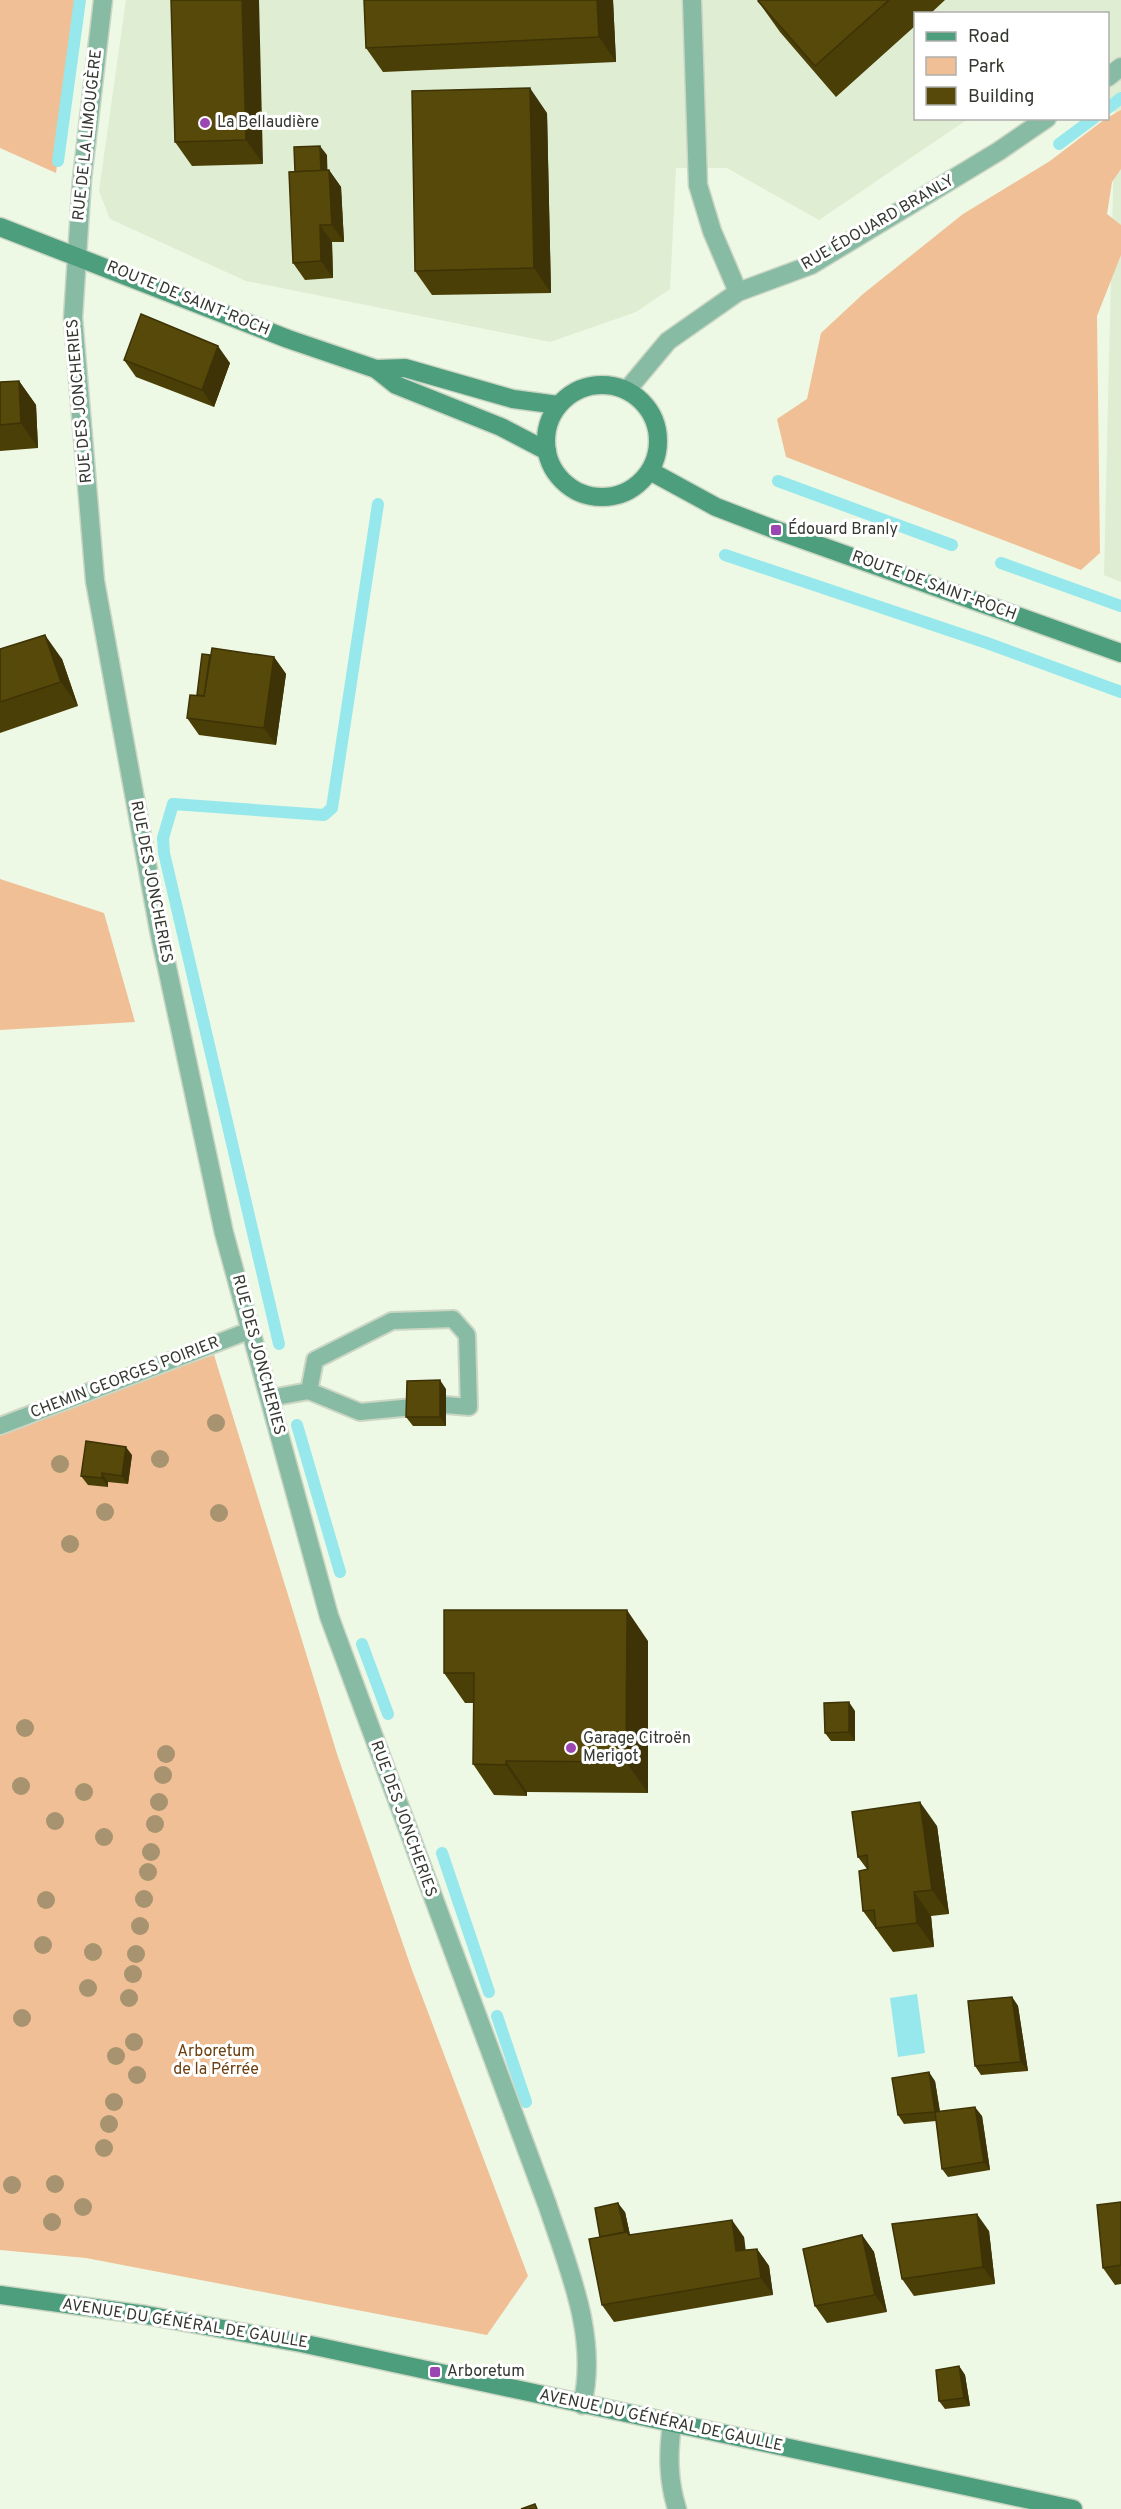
<svg xmlns="http://www.w3.org/2000/svg" width="1121" height="2509" viewBox="0 0 1121 2509" font-family="Overpass,sans-serif">
	<style>
		.built { fill: #dfedd2 }
		.green { fill: #f0bf96 }
		.water { fill: #97e8ec }
		.lines { fill: none; stroke-linecap: round; stroke-linejoin: round }
		.stream { stroke: #97e8ec; stroke-width: 12 }
		.lane-casing { stroke: #ccd6c4; stroke-width: 20 }
		.street-casing { stroke: #ccd6c4; stroke-width: 21 }
		.secondary-casing { stroke: #ccd6c4; stroke-width: 21 }
		.lane { stroke: #88bba4; stroke-width: 16 }
		.street { stroke: #88bba4; stroke-width: 18 }
		.secondary { stroke: #4c9e7d; stroke-width: 18 }
		.tree { fill: #a7936f }
		.wall { fill: #4b3f08 }
		.shaded-wall { fill: #3d3306 }
		.building { fill: #574909; stroke: #3d3306; stroke-width: 1.5 }
		.poi-dot { fill: #9b46b3; stroke: #fff; stroke-width: 2 }
		.labels { text-anchor: middle; dominant-baseline: central; stroke-width: 6; stroke-linejoin: round; paint-order: stroke }
		.poi-label { font-size: 16px; fill: #343830; stroke: #fff; text-anchor: start }
		.street-label { font-size: 16px; fill: #343830; stroke: #fff }
		.park-label { font-size: 16px; fill: #6d400f; stroke: #fff }
	</style>
	<rect width="100%" height="100%" fill="#edf9e4"/>
	<polygon class="built" points="126,0 1121,0 1121,582 1104,575 1115,106 1108,94 1108,14 916,14 916,118 968,119 819,220 727,168 676,168 670,289 636,312 550,342 246,281 110,219 99,191"/>
	<g class="green">
		<polygon points="0,0 77,0 56,173 0,148"/>
		<polygon points="1121,110 1121,169 1112,182 1107,214 1121,225 1121,255 1097,316 1100,553 1081,570 786,457 777,419 807,399 821,333 863,294 963,214 1050,161 1105,119"/>
		<polygon points="0,879 104,913 135,1022 0,1030"/>
		<polygon points="214,1355 338,1757 412,1970 528,2276 487,2335 86,2258 0,2250 0,1428"/>
	</g>
	<polygon class="water" points="917,1994 925,2053 898,2057 890,1998"/>
	<g class="lines">
		<g class="stream">
			<polyline points="1108,108 1121,98"/>
			<polyline points="1059,144 1094,118"/>
			<polyline points="58,161 80,0"/>
			<polyline points="778,481 952,545"/>
			<polyline points="725,555 987,643 1121,692"/>
			<polyline points="1001,563 1121,606"/>
			<polyline points="279,1344 164,853 163,838 173,804 324,815 332,808 378,504"/>
			<polyline points="297,1425 340,1572"/>
			<polyline points="362,1644 388,1714"/>
			<polyline points="442,1853 489,1992"/>
			<polyline points="497,2016 526,2102"/>
		</g>
		<g class="lane-casing">
			<g id="lane">
				<polyline points="270,1398 309,1391"/>
				<polyline points="413,1407 360,1412 309,1391 315,1360 392,1321 453,1319 467,1335 469,1407 446,1405"/>
				<polyline points="0,1426 251,1330"/>
			</g>
		</g>
		<g class="street-casing">
			<g id="street">
				<path d="M103,0L82,179L73,318L95,581L159,930L224,1233L329,1616L547,2204C568,2267 599,2338 582,2405"/>
				<polyline points="692,0 698,185 712,231 738,292"/>
				<polyline points="1108,77 1121,67"/>
				<polyline points="627,390 668,341 738,292 811,265 999,151 1047,118"/>
				<path d="M672,2424C668,2454 668,2480 677,2509"/>
			</g>
		</g>
		<g class="secondary-casing">
			<g id="secondary">
				<polyline points="0,227 288,339 376,369 405,368 513,399 558,405"/>
				<polyline points="376,369 396,385 501,427 547,451"/>
				<circle cx="602" cy="441" r="56"/>
				<polyline points="650,471 716,507 776,530 1121,653"/>
				<polyline points="0,2295 146,2315 301,2343 1073,2509"/>
			</g>
		</g>
		<use href="#lane" class="lane"/>
		<use href="#street" class="street"/>
		<use href="#secondary" class="secondary"/>
	</g>
	<g class="tree">
		<circle cx="216" cy="1423" r="9"/>
		<circle cx="160" cy="1459" r="9"/>
		<circle cx="60" cy="1464" r="9"/>
		<circle cx="105" cy="1512" r="9"/>
		<circle cx="219" cy="1513" r="9"/>
		<circle cx="70" cy="1544" r="9"/>
		<circle cx="25" cy="1728" r="9"/>
		<circle cx="166" cy="1754" r="9"/>
		<circle cx="163" cy="1775" r="9"/>
		<circle cx="21" cy="1786" r="9"/>
		<circle cx="84" cy="1792" r="9"/>
		<circle cx="159" cy="1802" r="9"/>
		<circle cx="55" cy="1821" r="9"/>
		<circle cx="155" cy="1824" r="9"/>
		<circle cx="104" cy="1837" r="9"/>
		<circle cx="151" cy="1852" r="9"/>
		<circle cx="148" cy="1872" r="9"/>
		<circle cx="144" cy="1899" r="9"/>
		<circle cx="46" cy="1900" r="9"/>
		<circle cx="140" cy="1926" r="9"/>
		<circle cx="43" cy="1945" r="9"/>
		<circle cx="93" cy="1952" r="9"/>
		<circle cx="136" cy="1954" r="9"/>
		<circle cx="133" cy="1974" r="9"/>
		<circle cx="88" cy="1988" r="9"/>
		<circle cx="129" cy="1998" r="9"/>
		<circle cx="22" cy="2018" r="9"/>
		<circle cx="134" cy="2042" r="9"/>
		<circle cx="116" cy="2056" r="9"/>
		<circle cx="137" cy="2075" r="9"/>
		<circle cx="114" cy="2102" r="9"/>
		<circle cx="109" cy="2124" r="9"/>
		<circle cx="104" cy="2148" r="9"/>
		<circle cx="55" cy="2184" r="9"/>
		<circle cx="12" cy="2185" r="9"/>
		<circle cx="83" cy="2207" r="9"/>
		<circle cx="52" cy="2222" r="9"/>
	</g>
	<g class="wall">
		<polygon points="171,0 263,164 192,166 175,142"/>
		<polygon points="364,0 613,0 616,62 383,72 366,48"/>
		<polygon points="760,0 945,0 930,14 915,14 915,26 836,97 780,32 758,1"/>
		<polygon points="547,113 551,293 432,295 415,271"/>
		<polygon points="327,155 327,171 329,170 341,187 344,242 332,242 333,278 305,280 293,263 295,172"/>
		<polygon points="124,360 230,363 214,407 136,377"/>
		<polygon points="19,381 36,405 38,448 0,451 0,382"/>
		<polygon points="0,649 62,659 78,706 0,733"/>
		<polygon points="210,655 274,657 286,674 276,745 199,735 187,718 197,695"/>
		<polygon points="446,1389 446,1426 413,1426 406,1417"/>
		<polygon points="132,1455 128,1484 108,1482 108,1487 88,1485 81,1476"/>
		<polygon points="648,1641 648,1793 527,1792 527,1796 494,1795 473,1764 473,1703 465,1703 444,1673"/>
		<polygon points="855,1711 855,1741 831,1741 825,1733"/>
		<polygon points="937,1826 949,1914 931,1916 934,1947 893,1952 863,1911 867,1869 858,1857"/>
		<polygon points="1012,1997 1018,2006 1028,2071 981,2075 975,2066"/>
		<polygon points="935,2081 940,2111 982,2116 990,2170 948,2177 942,2169 936,2121 904,2124 898,2115"/>
		<polygon points="1121,2202 1121,2284 1115,2285 1103,2268"/>
		<polygon points="625,2212 630,2235 744,2237 745,2250 757,2249 769,2266 773,2295 614,2322 602,2305"/>
		<polygon points="989,2231 995,2284 914,2296 902,2279"/>
		<polygon points="862,2235 874,2252 887,2312 827,2323 815,2306"/>
		<polygon points="959,2366 965,2375 970,2406 945,2409 939,2401"/>
	</g>
	<g class="shaded-wall">
		<polygon points="242,0 259,0 263,164 246,140"/>
		<polygon points="597,0 613,0 616,62 599,37"/>
		<polygon points="530,88 547,113 551,293 534,268"/>
		<polygon points="320,146 327,155 328,188 322,179"/>
		<polygon points="329,170 341,187 344,242 332,225"/>
		<polygon points="320,225 332,242 333,278 321,261"/>
		<polygon points="218,346 230,363 214,407 202,390"/>
		<polygon points="19,381 36,405 38,448 21,423"/>
		<polygon points="45,635 62,659 78,706 61,682"/>
		<polygon points="274,657 286,674 276,745 264,728"/>
		<polygon points="440,1380 446,1389 446,1426 440,1417"/>
		<polygon points="126,1447 132,1455 128,1484 122,1476"/>
		<polygon points="102,1473 108,1482 108,1487 102,1478"/>
		<polygon points="627,1610 648,1641 648,1793 626,1762"/>
		<polygon points="849,1702 855,1711 855,1741 849,1732"/>
		<polygon points="506,1761 527,1792 527,1796 506,1765"/>
		<polygon points="920,1802 937,1826 949,1914 932,1890"/>
		<polygon points="914,1892 931,1916 934,1947 917,1923"/>
		<polygon points="1012,1997 1018,2006 1028,2071 1021,2062"/>
		<polygon points="929,2072 935,2081 941,2120 935,2112"/>
		<polygon points="975,2107 982,2116 990,2170 984,2162"/>
		<polygon points="618,2203 625,2212 630,2235 639,2249 625,2232"/>
		<polygon points="977,2214 989,2231 995,2284 983,2267"/>
		<polygon points="732,2220 744,2237 748,2268 736,2251"/>
		<polygon points="862,2235 874,2252 887,2312 875,2295"/>
		<polygon points="757,2249 769,2266 773,2295 761,2278"/>
		<polygon points="959,2366 965,2375 970,2406 964,2398"/>
	</g>
	<g class="building">
		<polygon points="171,0 242,0 246,140 175,142"/>
		<polygon points="364,0 597,0 599,37 366,48"/>
		<polygon points="760,0 889,0 815,66 758,1"/>
		<polygon points="530,88 534,268 415,271 412,91"/>
		<polygon points="320,146 321,171 295,172 294,147"/>
		<polygon points="329,170 332,225 320,225 321,261 293,263 289,172"/>
		<polygon points="141,314 218,346 202,390 124,360"/>
		<polygon points="19,381 21,423 0,425 0,382"/>
		<polygon points="45,635 61,682 0,702 0,649"/>
		<polygon points="212,648 274,657 264,728 187,718 190,695 204,696"/>
		<polygon points="202,654 210,655 204,696 197,695"/>
		<polygon points="440,1380 440,1417 406,1417 407,1381"/>
		<polygon points="86,1441 126,1447 122,1476 102,1473 102,1478 81,1476"/>
		<polygon points="444,1610 627,1610 626,1762 506,1761 506,1765 473,1764 474,1673 444,1673"/>
		<polygon points="849,1702 849,1732 825,1733 824,1703"/>
		<polygon points="920,1802 932,1890 914,1892 917,1923 876,1928 874,1910 863,1911 859,1871 868,1869 867,1855 858,1857 852,1812"/>
		<polygon points="1012,1997 1021,2062 975,2066 968,2001"/>
		<polygon points="929,2072 935,2112 898,2115 892,2078"/>
		<polygon points="975,2107 984,2162 942,2169 935,2112"/>
		<polygon points="1121,2202 1121,2265 1103,2268 1097,2205"/>
		<polygon points="618,2203 625,2232 600,2237 595,2208"/>
		<polygon points="977,2214 983,2267 902,2279 892,2224"/>
		<polygon points="732,2220 736,2251 757,2249 761,2278 602,2305 589,2239 627,2232 629,2235"/>
		<polygon points="862,2235 875,2295 815,2306 803,2249"/>
		<polygon points="959,2366 964,2398 939,2401 936,2370"/>
		<polygon points="535,2504 537,2509 521,2509"/>
	</g>
	<g class="poi-dot">
		<circle cx="205" cy="123" r="6"/>
		<rect x="770" y="524" width="12" height="12" rx="3"/>
		<circle cx="571" cy="1748" r="6"/>
		<rect x="429" y="2366" width="12" height="12" rx="3"/>
	</g>
	<g class="labels">
		<g class="poi-label">
			<text x="217" y="123">La Bellaudière</text>
			<text x="788" y="530">Édouard Branly</text>
			<text x="583" y="1739">Garage Citroën<tspan x="583" dy="18">Merigot</tspan></text>
			<text x="447" y="2372">Arboretum</text>
		</g>
		<g class="street-label">
			<text transform="translate(88 135) rotate(-84)">RUE DE LA LIMOUGÈRE</text>
			<text transform="translate(878 223) rotate(-30)">RUE ÉDOUARD BRANLY</text>
			<text transform="translate(188 299) rotate(22)">ROUTE DE SAINT-ROCH</text>
			<text transform="translate(80 401) rotate(-95)">RUE DES JONCHERIES</text>
			<text transform="translate(934 586) rotate(20)">ROUTE DE SAINT-ROCH</text>
			<text transform="translate(151 882) rotate(79)">RUE DES JONCHERIES</text>
			<text transform="translate(258 1355) rotate(75)">RUE DES JONCHERIES</text>
			<text transform="translate(125 1378) rotate(-21)">CHEMIN GEORGES POIRIER</text>
			<text transform="translate(403 1819) rotate(70)">RUE DES JONCHERIES</text>
			<text transform="translate(185 2324) rotate(9)">AVENUE DU GÉNÉRAL DE GAULLE</text>
			<text transform="translate(661 2421) rotate(12)">AVENUE DU GÉNÉRAL DE GAULLE</text>
		</g>
		<g class="park-label">
			<text x="216" y="2052">Arboretum<tspan x="216" dy="18">de la Pérrée</tspan></text>
		</g>
	</g>
	<rect x="914" y="12" width="195" height="108" fill="#ffffff" stroke="#aeafac" stroke-width="1.5"/>
	<rect x="926" y="32" width="30" height="9" fill="#4c9e7d" stroke="#aeafac" stroke-width="1.5"/>
	<text x="968" y="42" font-size="18" fill="#343830">Road</text>
	<rect x="926" y="57" width="30" height="18" fill="#f0bf96" stroke="#aeafac" stroke-width="1.5"/>
	<text x="968" y="72" font-size="18" fill="#343830">Park</text>
	<rect x="926" y="87" width="30" height="18" fill="#574909" stroke="#aeafac" stroke-width="1.5"/>
	<text x="968" y="102" font-size="18" fill="#343830">Building</text>
</svg>
